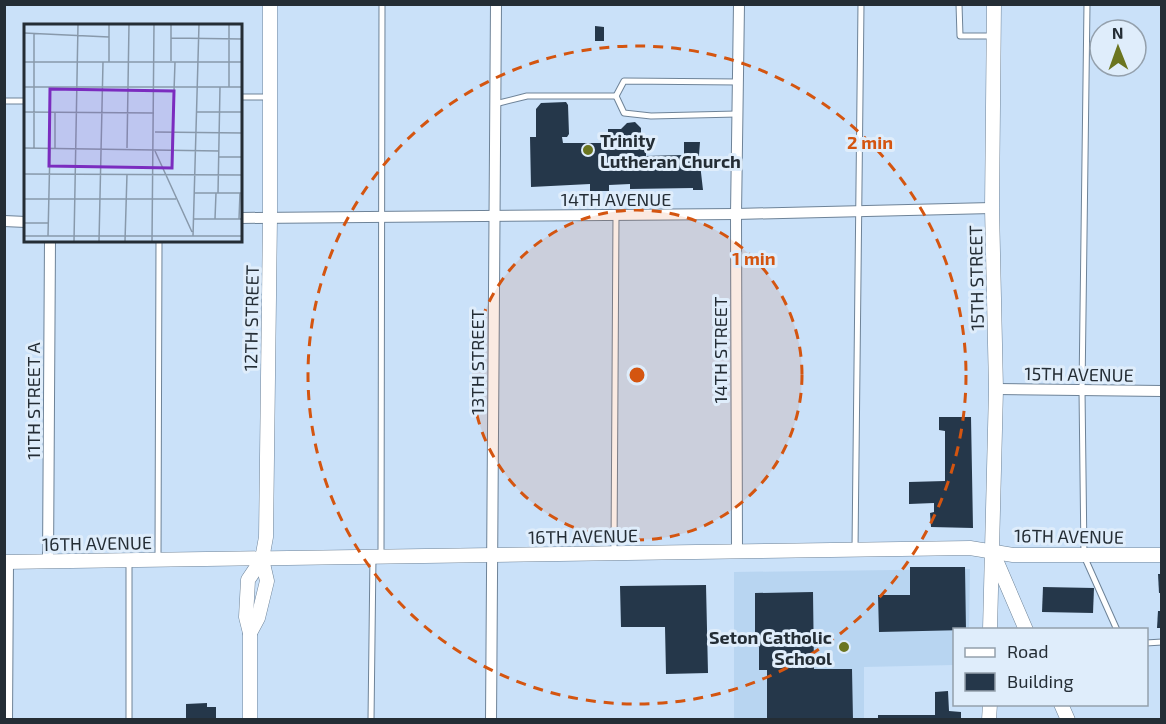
<svg xmlns="http://www.w3.org/2000/svg" width="1166" height="724" viewBox="0 0 1166 724" font-family="'Exo 2',sans-serif">
	<style>
		.built { fill: #b8d5f1 }
		.building { fill: #25374a }
		.lines { fill: none; stroke-linecap: round; stroke-linejoin: round }
		.service-casing { stroke: #6e8398; stroke-width: 7 }
		.minor-casing { stroke: #6e8398; stroke-width: 12 }
		.tertiary-casing { stroke: #6e8398; stroke-width: 15 }
		.service { stroke: #fff; stroke-width: 5 }
		.minor { stroke: #fff; stroke-width: 10 }
		.tertiary { stroke: #fff; stroke-width: 14 }
		.ring { fill: none; stroke: #d45510; stroke-width: 3; stroke-dasharray: 10 8 }
		.poi-dot { fill: #6b7520; stroke: #dfedfb; stroke-width: 2 }
		.labels { text-anchor: middle; dominant-baseline: central; stroke-width: 6; stroke-linejoin: round; paint-order: stroke }
		.poi-label { font-size: 18px; font-weight: bold; fill: #242d35; stroke: #dfedfb; text-anchor: start }
		.street-label { font-size: 18px; fill: #242d35; stroke: #dfedfb }
		.inset-road { fill: none; stroke: #8899ab; stroke-width: 1.5 }
		.view { fill: #7b2cbf; fill-opacity: 0.15; stroke: #7b2cbf; stroke-width: 3 }
		.inset-edge { fill: none; stroke: #242d35; stroke-width: 3 }
		.centre { fill: #d45510; stroke: #dfedfb; stroke-width: 3 }
		.ring-label { font-size: 18px; text-anchor: middle; font-weight: bold; fill: #d45510; stroke: #dfedfb; stroke-width: 6; stroke-linejoin: round; paint-order: stroke }
	</style>
	<rect width="100%" height="100%" fill="#cae1f9"/>
	<polygon class="built" points="970,569 969,629 954,630 954,665 864,667 864,719 734,719 734,572"/>
	<g class="building">
		<polygon points="595,26 604,27 604,41 595,41"/>
		<polygon points="566,102 568,105 569,134 567,137 562,137 563,143 608,143 608,129 621,129 627,123 635,122 641,128 641,136 635,143 635,146 646,146 646,156 684,155 684,142 700,142 699,155 703,190 693,190 693,188 630,189 630,184 609,185 609,191 590,191 590,184 531,187 530,137 536,137 536,109 541,103"/>
		<polygon points="939,417 971,417 973,528 931,527 930,513 934,512 934,503 909,504 909,482 945,481 945,431 939,430"/>
		<polygon points="910,567 965,567 966,630 879,632 878,595 910,595"/>
		<polygon points="1158,574 1162,574 1162,593 1159,593"/>
		<polygon points="706,585 708,673 666,674 665,627 621,627 620,586"/>
		<polygon points="1043,587 1094,588 1093,613 1042,612"/>
		<polygon points="813,592 814,669 852,669 853,720 767,720 767,670 759,670 759,647 755,647 755,593"/>
		<polygon points="1158,611 1162,611 1162,628 1157,628"/>
		<polygon points="948,691 949,711 961,712 961,720 878,720 878,715 935,715 935,692"/>
		<polygon points="207,703 207,707 216,707 216,720 186,720 186,704"/>
	</g>
	<g class="lines">
		<g class="service-casing">
			<g id="service">
				<polyline points="959,4 960,36 992,36"/>
				<polyline points="1087,4 1082,390 1084,556 1117,630"/>
				<polyline points="616,96 624,113 651,116 737,114"/>
				<polyline points="616,96 624,81 738,82"/>
				<polyline points="240,97 268,97"/>
				<polyline points="4,101 26,101"/>
				<polyline points="495,104 527,96 616,96"/>
				<polyline points="855,549 861,4"/>
				<polyline points="614,551 616,216"/>
				<polyline points="381,554 382,4"/>
				<polyline points="158,559 159,240"/>
				<polyline points="1146,643 1162,642"/>
				<polyline points="129,720 129,561"/>
				<polyline points="371,720 373,556"/>
			</g>
		</g>
		<g class="minor-casing">
			<g id="minor">
				<polyline points="240,218 736,214 992,208"/>
				<polyline points="4,221 26,222"/>
				<polyline points="996,389 1162,391"/>
				<polyline points="737,552 736,214 739,4"/>
				<polyline points="48,562 50,240"/>
				<polyline points="7,720 8,562"/>
				<polyline points="491,720 496,4"/>
			</g>
		</g>
		<g class="tertiary-casing">
			<g id="tertiary">
				<polyline points="993,553 1026,630"/>
				<polyline points="4,562 970,548 1013,555 1162,555"/>
				<polyline points="990,630 996,389 992,208 994,4"/>
				<polyline points="250,633 258,618 267,581 262,559"/>
				<polyline points="1061,704 1068,720"/>
				<polyline points="250,720 250,633 246,617 248,580 262,559 266,537 270,217 270,4"/>
				<polyline points="989,720 990,704"/>
			</g>
		</g>
		<use href="#service" class="service"/>
		<use href="#minor" class="minor"/>
		<use href="#tertiary" class="tertiary"/>
	</g>
	<circle cx="637" cy="375" r="165" fill="#d45510" fill-opacity=".12"/>
	<g class="ring">
		<circle cx="637" cy="375" r="165"/>
		<circle cx="637" cy="375" r="329"/>
	</g>
	<g class="poi-dot">
		<circle cx="588" cy="150" r="6"/>
		<circle cx="844" cy="647" r="6"/>
	</g>
	<g class="labels">
		<g class="poi-label">
			<text x="600" y="140">Trinity<tspan x="600" dy="21">Lutheran Church</tspan></text>
			<text x="832" y="637" text-anchor="end">Seton Catholic<tspan x="832" dy="21">School</tspan></text>
		</g>
		<g class="street-label">
			<text x="616" y="199">14TH AVENUE</text>
			<text transform="translate(976 278) rotate(-91)">15TH STREET</text>
			<text transform="translate(251 318) rotate(-89)">12TH STREET</text>
			<text transform="translate(720 350) rotate(-90)">14TH STREET</text>
			<text transform="translate(477 362) rotate(-90)">13TH STREET</text>
			<text transform="translate(1079 374) rotate(1)">15TH AVENUE</text>
			<text transform="translate(33 401) rotate(-90)">11TH STREET A</text>
			<text transform="translate(583 536) rotate(-1)">16TH AVENUE</text>
			<text transform="translate(1069 536) rotate(1)">16TH AVENUE</text>
			<text transform="translate(97 543) rotate(-1)">16TH AVENUE</text>
		</g>
	</g>
	<g transform="translate(24 24)">
		<rect width="218" height="218" fill="#cae1f9"/>
		<path class="inset-road" d="M85,0V38M205,0V63M0,9L85,13M147,14L218,15M147,37V0M0,38H218M0,63H218M0,88L130,89M172,88H218M131,108L218,109M0,124L195,127M10,124V9M103,124L105,0M31,125V89M148,126L151,38M131,127L168,208M195,133H218M0,150L218,151M170,169H218M194,169L196,63M0,175H152M170,195H218M191,195L192,169M215,195L216,169M0,199H25M0,212H218M24,212L26,124M169,212L175,0M50,217L54,0M75,217L79,38M101,217L103,150M128,217L130,0"/>
		<path class="view" d="M26,65L150,67L148,144L25,142Z"/>
		<rect width="218" height="218" class="inset-edge"/>
	</g>
	<circle cx="637" cy="375" r="9" class="centre"/>
	<g class="ring-label">
		<text x="870" y="149">2 min</text>
		<text x="754" y="265">1 min</text>
	</g>
	<rect width="1166" height="724" fill="none" stroke="#242d35" stroke-width="12"/>
	<rect x="953" y="628" width="195" height="78" fill="#dfedfb" stroke="#94a0ac" stroke-width="1.5"/>
	<rect x="965" y="648" width="30" height="9" fill="#ffffff" stroke="#94a0ac" stroke-width="1.5"/>
	<text x="1007" y="658" font-size="18" fill="#242d35">Road</text>
	<rect x="965" y="673" width="30" height="18" fill="#25374a" stroke="#94a0ac" stroke-width="1.5"/>
	<text x="1007" y="688" font-size="18" fill="#242d35">Building</text>
	<g transform="translate(1118 48) rotate(359)"><circle r="28" fill="#dfedfb" stroke="#94a0ac" stroke-width="1.5"/>
	<path d="M0-4.5L10 22L0 15L-10 22Z" fill="#6b7520"/>
	<text y="-9" font-size="16" font-weight="bold" text-anchor="middle" fill="#242d35">N</text>
	</g>
</svg>
